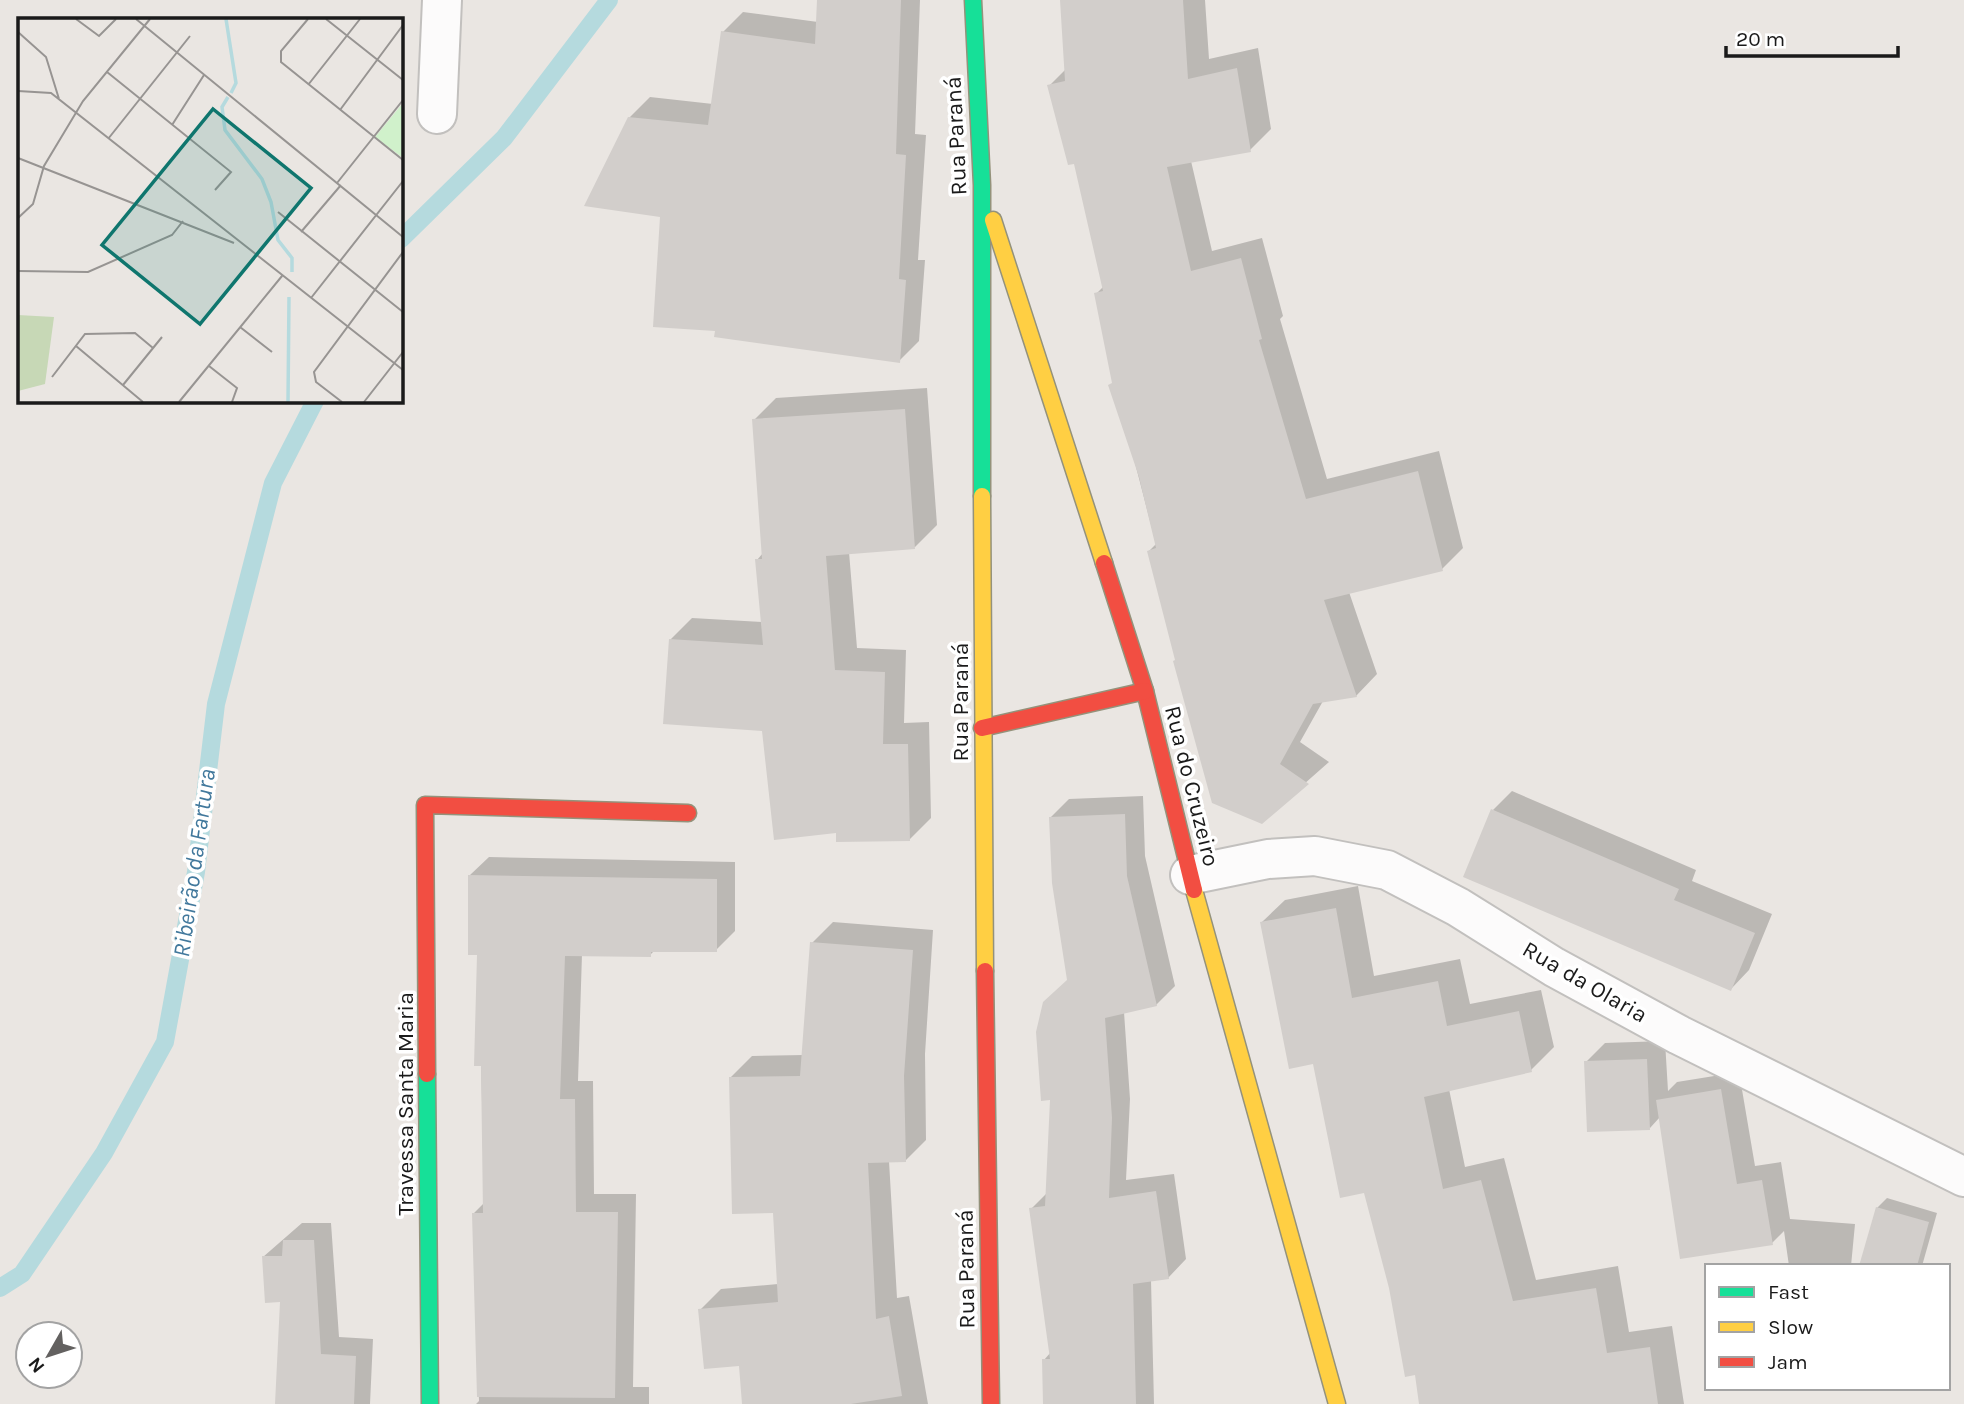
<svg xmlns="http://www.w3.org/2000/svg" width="1964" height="1404" viewBox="0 0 1964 1404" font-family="Karla,sans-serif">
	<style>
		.shadow { fill: #0003 }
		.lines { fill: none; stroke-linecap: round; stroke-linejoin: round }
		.stream { stroke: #b5dade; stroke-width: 18 }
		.building { fill: #d2cecb }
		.street-casing { stroke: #c2c0be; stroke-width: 42 }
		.fast-casing { stroke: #94927b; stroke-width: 19 }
		.slow-casing { stroke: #94927b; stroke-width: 19 }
		.jam-casing { stroke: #94927b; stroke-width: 19 }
		.street { stroke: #fcfbfb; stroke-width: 38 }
		.fast { stroke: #16e098; stroke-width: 16 }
		.slow { stroke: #ffcf43; stroke-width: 16 }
		.jam { stroke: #f24e42; stroke-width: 16 }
		.labels { text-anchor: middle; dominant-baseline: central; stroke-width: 7; stroke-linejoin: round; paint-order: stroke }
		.street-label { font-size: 23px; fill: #1a1a1a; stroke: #fff }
		.water-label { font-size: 24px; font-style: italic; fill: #41789c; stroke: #fff }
		.inset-river { fill: none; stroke: #b5dade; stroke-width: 3.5 }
		.inset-road { fill: none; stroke: #979492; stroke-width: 2 }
		.view { fill: #0f766e; fill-opacity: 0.15; stroke: #0f766e; stroke-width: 3.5 }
		.inset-edge { fill: none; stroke: #1a1a1a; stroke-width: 3.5 }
	</style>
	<rect width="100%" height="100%" fill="#eae6e2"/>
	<g class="shadow">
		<polygon points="819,0 920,0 915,134 926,135 918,260 925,260 919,341 899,361 717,330 662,216 629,118 650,97 713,104 723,32 743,12 818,22"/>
		<polygon points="1062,0 1205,0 1209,59 1258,48 1271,129 1250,150 1191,161 1212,251 1262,238 1283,316 1280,319 1327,479 1439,451 1463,548 1442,569 1349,592 1377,674 1356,696 1323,701 1300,742 1329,762 1261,822 1177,659 1149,551 1156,544 1114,382 1096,294 1104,286 1075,162 1049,86 1066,69"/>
		<polygon points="927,388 937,525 915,547 849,552 857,648 906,650 904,723 929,722 931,818 909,840 837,831 764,730 670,640 692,618 762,622 757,560 763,553 754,420 776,398"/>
		<polygon points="1512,791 1696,870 1692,881 1772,914 1749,970 1731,989 1493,810"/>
		<polygon points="1143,796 1145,856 1175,986 1156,1005 1124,1012 1130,1099 1126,1180 1174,1174 1186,1259 1168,1278 1151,1280 1154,1404 1045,1404 1044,1360 1051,1352 1031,1209 1048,1192 1069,979 1051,817 1069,799"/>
		<polygon points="489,857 735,862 735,931 716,950 655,950 650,955 582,954 578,1081 593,1081 594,1194 636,1194 633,1387 649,1387 649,1404 476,1404 479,1401 473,1214 484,1203 479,953 470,875"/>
		<polygon points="1358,886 1374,976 1460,959 1470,1004 1541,990 1554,1047 1531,1070 1449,1089 1465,1167 1504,1158 1536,1280 1618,1266 1629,1332 1672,1326 1684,1404 1421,1404 1416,1373 1365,1191 1262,922 1285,900"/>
		<polygon points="833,922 933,930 925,1054 926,1140 905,1161 889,1161 897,1298 909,1296 928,1404 743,1404 740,1364 700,1310 721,1289 778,1284 775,1212 731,1077 752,1056 804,1055 812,943"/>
		<polygon points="1665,1041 1668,1091 1677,1082 1739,1072 1755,1166 1781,1162 1790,1219 1855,1224 1851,1266 1789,1266 1784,1231 1772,1243 1660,1117 1650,1128 1586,1062 1605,1043"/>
		<polygon points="1887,1198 1937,1213 1922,1266 1861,1266 1877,1208"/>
		<polygon points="302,1223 331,1223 339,1337 373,1339 370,1404 277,1404 282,1300 263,1257"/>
	</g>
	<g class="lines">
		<g class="stream">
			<polyline points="401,239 504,138 609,0"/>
			<polyline points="0,1288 22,1274 104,1153 165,1042 196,872 216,704 273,483 315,401"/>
		</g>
	</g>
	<g class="building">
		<polygon points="817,0 901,0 896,154 906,155 899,279 906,280 900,363 714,337 715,331 653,327 660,217 584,206 628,117 708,125 721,31 815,44"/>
		<polygon points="1060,0 1183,0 1188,79 1237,68 1251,152 1167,167 1191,271 1241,258 1262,339 1259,340 1306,499 1418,471 1443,571 1324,600 1357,697 1313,704 1280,764 1309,784 1262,824 1212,803 1173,661 1175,660 1147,551 1156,548 1139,477 1108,385 1112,383 1094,293 1103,291 1074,164 1068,165 1047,85 1065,81"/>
		<polygon points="905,409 915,549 826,556 835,670 885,672 883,744 908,744 910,841 836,842 836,833 774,840 762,731 663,724 669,639 763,645 755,559 762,559 752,419"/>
		<polygon points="1491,809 1679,889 1674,900 1755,933 1731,991 1463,877"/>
		<polygon points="1125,814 1127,876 1157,1006 1105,1018 1112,1118 1109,1198 1156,1191 1169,1279 1133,1284 1136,1404 1043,1404 1042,1359 1050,1359 1029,1208 1045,1206 1050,1100 1041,1101 1036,1032 1043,1002 1067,980 1052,883 1049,817"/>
		<polygon points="468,875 717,879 717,952 651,952 651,957 565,956 560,1099 575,1099 576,1212 618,1212 615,1398 477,1397 472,1213 483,1213 481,1066 474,1066 477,955 468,955"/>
		<polygon points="1336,908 1352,998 1438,981 1447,1026 1519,1011 1532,1072 1424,1097 1443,1189 1481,1180 1513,1301 1596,1288 1607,1353 1650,1347 1658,1404 1419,1404 1415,1375 1405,1377 1389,1288 1364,1193 1340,1198 1313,1064 1289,1069 1260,922"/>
		<polygon points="810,942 913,950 904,1076 906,1162 868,1163 876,1319 889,1316 902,1396 851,1404 742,1404 739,1366 704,1369 698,1309 778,1302 773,1213 732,1214 729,1077 800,1076"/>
		<polygon points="1647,1059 1650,1130 1587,1132 1584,1061"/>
		<polygon points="1721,1089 1737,1184 1762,1180 1773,1245 1680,1259 1656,1100"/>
		<polygon points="1876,1207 1929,1222 1917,1266 1859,1266"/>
		<polygon points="283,1240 314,1240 321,1354 356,1356 354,1404 275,1404 280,1302 265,1303 262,1256 282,1256"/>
	</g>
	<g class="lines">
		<g class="street-casing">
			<g id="street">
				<polyline points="437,114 442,0"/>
				<polyline points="1190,875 1268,859 1315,856 1387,870 1458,907 1554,967 1679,1035 1964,1177"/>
			</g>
		</g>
		<g class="fast-casing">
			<g id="fast">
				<polyline points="973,0 982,185 982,496"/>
				<polyline points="427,1074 430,1404"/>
			</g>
		</g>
		<g class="slow-casing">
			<g id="slow">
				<polyline points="993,220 1104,563"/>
				<polyline points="982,496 985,971"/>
				<polyline points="1194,890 1337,1404"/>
			</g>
		</g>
		<g class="jam-casing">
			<g id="jam">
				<polyline points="1104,563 1145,691 1194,890"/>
				<polyline points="982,728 1145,691"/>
				<polyline points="985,971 991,1404"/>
				<polyline points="427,1074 425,805 688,813"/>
			</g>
		</g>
		<use href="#street" class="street"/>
		<use href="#fast" class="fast"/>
		<use href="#slow" class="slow"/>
		<use href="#jam" class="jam"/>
	</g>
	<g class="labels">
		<g class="street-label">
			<text transform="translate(956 136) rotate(-93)">Rua Paraná</text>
			<text transform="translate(960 702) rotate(-90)">Rua Paraná</text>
			<text transform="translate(1192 786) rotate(76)">Rua do Cruzeiro</text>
			<text transform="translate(1585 982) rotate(30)">Rua da Olaria</text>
			<text transform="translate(405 1104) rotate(-90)">Travessa Santa Maria</text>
			<text transform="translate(966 1269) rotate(-91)">Rua Paraná</text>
		</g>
		<g class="water-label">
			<text transform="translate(194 863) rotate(-82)">Ribeirão da Fartura</text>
		</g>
	</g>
	<g transform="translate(18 18)">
		<rect width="385" height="385" fill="#eae6e2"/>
		<path d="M0,297L36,299L27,366L0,373Z" fill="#c7d8b6"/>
		<path d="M385,85V140L357,119Z" fill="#d0f1cb"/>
		<path class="inset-river" d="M208,1L218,65L213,75M210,79L204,89L207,112L244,161L253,184L260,222L274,240V254M270,384L271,279"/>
		<path class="inset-road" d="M58,1L81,18L98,1M118,1L385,219M290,1L263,33V44L385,142M308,1L385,62M0,14L28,39L41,81M89,54L213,154L197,172M290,67L342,1M0,73L33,75L385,352M322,92L385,7M154,107L186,57M90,121L172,18M0,140L216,225M319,165L385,82M260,194L385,294M0,200L15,186L26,148L65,83L132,1M283,214L323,167M0,253L70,254L154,217L165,203M293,280L385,163M222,309L254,334M58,328L125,384M191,348L219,370L214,384M34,359L67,316L117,315L135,330M105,367L144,319M161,384L264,258M324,384L298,364L296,354L385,234M346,384L385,334"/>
		<path class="view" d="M195,91L293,170L182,306L84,227Z"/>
		<rect width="385" height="385" class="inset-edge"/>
	</g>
	<rect x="1705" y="1264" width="245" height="126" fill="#ffffff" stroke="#a3a3a3" stroke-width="2"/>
	<rect x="1719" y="1287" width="35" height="10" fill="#16e098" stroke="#a3a3a3" stroke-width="2"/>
	<text x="1768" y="1299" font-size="21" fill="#1a1a1a">Fast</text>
	<rect x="1719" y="1322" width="35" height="10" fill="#ffcf43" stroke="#a3a3a3" stroke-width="2"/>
	<text x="1768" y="1334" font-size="21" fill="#1a1a1a">Slow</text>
	<rect x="1719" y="1357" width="35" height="10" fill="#f24e42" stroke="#a3a3a3" stroke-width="2"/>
	<text x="1768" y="1369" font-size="21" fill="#1a1a1a">Jam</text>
	<g transform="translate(49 1355) rotate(231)"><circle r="33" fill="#ffffff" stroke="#a3a3a3" stroke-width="2"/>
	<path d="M0-5L12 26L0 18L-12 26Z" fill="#636160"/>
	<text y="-10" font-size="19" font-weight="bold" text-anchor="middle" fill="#1a1a1a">N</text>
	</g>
	<path d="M1726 46v10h172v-10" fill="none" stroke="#1a1a1a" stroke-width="3.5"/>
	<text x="1736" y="46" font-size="21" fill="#1a1a1a" stroke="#ffffff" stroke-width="5" paint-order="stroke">20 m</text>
</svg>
